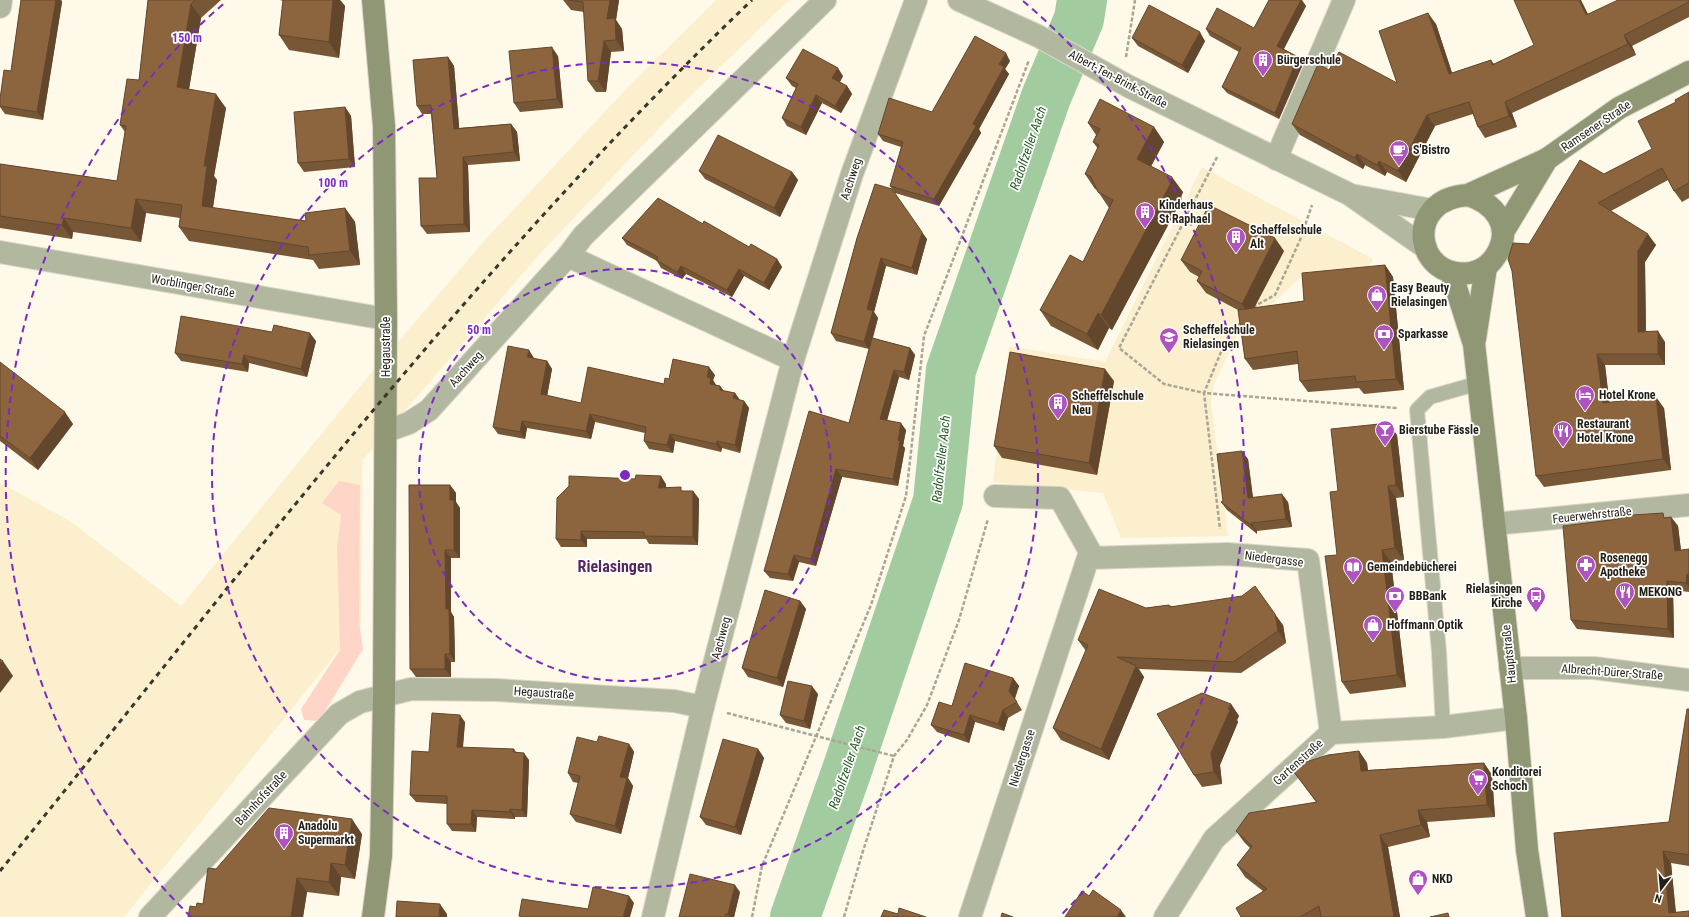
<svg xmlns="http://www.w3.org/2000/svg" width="1689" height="917" viewBox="0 0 1689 917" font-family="'Roboto Condensed',sans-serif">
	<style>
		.built { fill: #fbefcd }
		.green { fill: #fed5c7 }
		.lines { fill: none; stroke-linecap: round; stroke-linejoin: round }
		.river { stroke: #a3cba0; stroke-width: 50 }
		.service-casing { stroke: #dbd6c7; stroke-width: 16 }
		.minor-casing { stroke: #dbd6c7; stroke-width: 24 }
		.secondary-casing { stroke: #dbd6c7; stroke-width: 24 }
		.path { stroke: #aaa597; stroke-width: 2.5; stroke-dasharray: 4 2; stroke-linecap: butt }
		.service { stroke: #b2b7a0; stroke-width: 14 }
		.minor { stroke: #b2b7a0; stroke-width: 22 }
		.secondary { stroke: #909774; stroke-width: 22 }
		.rail { stroke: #3b362c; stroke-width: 3; stroke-dasharray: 5 5; stroke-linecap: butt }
		.wall { fill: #785736 }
		.shaded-wall { fill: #62472c }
		.building { fill: #8c653f; stroke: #62472c }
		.ring { fill: none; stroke: #7b2cbf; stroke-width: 2; stroke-dasharray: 7 5 }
		.labels { text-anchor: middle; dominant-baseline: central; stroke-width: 3.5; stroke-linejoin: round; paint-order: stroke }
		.poi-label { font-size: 12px; font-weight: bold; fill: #231f15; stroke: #fff; text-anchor: start }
		.street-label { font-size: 12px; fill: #231f15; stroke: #fff }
		.water-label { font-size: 13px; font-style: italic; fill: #245a22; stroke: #fff }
		.district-label { font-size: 16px; font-weight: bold; fill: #562a5e; stroke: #fff }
		.centre { fill: #7b2cbf; stroke: #fff; stroke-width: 2 }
		.ring-label { font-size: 12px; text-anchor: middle; font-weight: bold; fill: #7b2cbf; stroke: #fff; stroke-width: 3.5; stroke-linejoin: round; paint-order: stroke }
	</style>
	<rect width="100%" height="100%" fill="#fef9e9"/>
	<g class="built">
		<polygon points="716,0 789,0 680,106 537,257 362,461 361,623 124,917 0,917 0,483 70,521 181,606 363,383 485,240 627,88"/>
		<polygon points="1202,167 1373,259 1365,273 1299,279 1263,312 1244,320 1214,384 1211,403 1228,536 1121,538 1103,493 993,482 1009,346 1105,362"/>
	</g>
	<polygon class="green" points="339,481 360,485 359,621 363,649 319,721 304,720 301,709 340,650 337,548 341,515 322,503"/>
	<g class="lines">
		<polyline class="river" points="795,917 847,770 938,501 951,370 1046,97 1079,19 1082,0"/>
		<g class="service-casing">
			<polyline id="service" points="1443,727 1439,652 1417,410 1430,397 1479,383"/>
		</g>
		<g class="minor-casing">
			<g id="minor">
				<polyline points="959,0 1038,36 1128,86 1349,194 1426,248"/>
				<polyline points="0,7 1,0"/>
				<polyline points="1276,159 1344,0"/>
				<polyline points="1356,196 1432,210"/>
				<polyline points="0,252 386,319"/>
				<polyline points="568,256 793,360"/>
				<polyline points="387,431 409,423 429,410 568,256 583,236 825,0"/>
				<polyline points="995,496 1060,498 1093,557"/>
				<polyline points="1494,524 1689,505"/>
				<polyline points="1510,668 1594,668 1689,680"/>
				<polyline points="150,917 339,714 360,702 411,689 497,690 674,701 703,707"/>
				<polyline points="653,917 703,707 793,360 852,174 916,0"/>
				<polyline points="970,917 1088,558 1227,554 1308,560 1331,733"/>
				<polyline points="1165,917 1214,839 1331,733 1443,727 1516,718"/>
			</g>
		</g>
		<g class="secondary-casing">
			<g id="secondary">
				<polyline points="373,0 384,126 386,319 384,695 381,856 373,917"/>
				<path d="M1468,195C1494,203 1512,225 1498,252C1492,263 1483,271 1470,273C1415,281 1402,199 1468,195L1547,159L1619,108L1689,72"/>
				<polyline points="1503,232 1547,159"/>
				<polyline points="1451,272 1474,344 1516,718 1527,850 1537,917"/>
				<polyline points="1475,339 1486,267"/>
			</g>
		</g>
		<g class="path">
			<polyline points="1126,57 1135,0"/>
			<polyline points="1217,157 1119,348 1164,384 1204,393 1220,529"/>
			<polyline points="1253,307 1275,295 1300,240 1312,205"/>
			<polyline points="1241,322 1226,340 1204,393 1397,408"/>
			<polyline points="727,713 894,756"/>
			<polyline points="752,917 762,866 871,605 906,496 924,336 1029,60"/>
			<polyline points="844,917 862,854 894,756 907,740 927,705 959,620 988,519"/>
		</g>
		<use href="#service" class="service"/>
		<use href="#minor" class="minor"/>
		<use href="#secondary" class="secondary"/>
		<path class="rail" d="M0,871C241,573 474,266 752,0"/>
	</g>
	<g class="wall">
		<polygon points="21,0 61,0 62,2 43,120 5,114 0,107 0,99 11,71"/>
		<polygon points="148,0 221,0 201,18 189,89 226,108 214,176 217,180 213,208 306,221 345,208 355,222 360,265 319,269 313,260 189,241 179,227 180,218 146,213 141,242 73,232 72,239 0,228 0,164 117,181 125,132 120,125 139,80"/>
		<polygon points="280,0 340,0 345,6 339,58 289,50 279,35 283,1"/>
		<polygon points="563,0 619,0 616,20 622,29 624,51 611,52 606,92 596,92 588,81 584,12 571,10"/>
		<polygon points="1269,0 1302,0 1306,6 1284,49 1298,57 1303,64 1279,119 1227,93 1222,87 1239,52 1210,36 1206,29 1254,28"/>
		<polygon points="1689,0 1689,17 1632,46 1636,55 1512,113 1517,127 1485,138 1478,127 1473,114 1435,126 1406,182 1387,172 1385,176 1365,165 1363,169 1300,135 1292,124 1329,70 1397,83 1436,24 1452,73 1491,60 1494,64 1534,45 1588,15"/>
		<polygon points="1132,38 1205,41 1188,73 1138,46"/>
		<polygon points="558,56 563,108 520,112 514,103"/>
		<polygon points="448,57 454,66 459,128 511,124 517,132 520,161 468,165 470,232 427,234 421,226 437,178 431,114 422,114 417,106"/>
		<polygon points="1010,61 1005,69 1009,74 979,129 981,133 939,206 895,193 890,186 901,147 883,141 878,134 932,112"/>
		<polygon points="843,76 840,82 847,86 852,94 841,113 822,103 806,135 787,126 782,118 796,88 792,86 786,78"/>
		<polygon points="1689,92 1689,198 1682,202 1674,191 1668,180 1611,211 1656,245 1645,262 1646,331 1665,342 1665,365 1605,365 1609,403 1664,408 1671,470 1544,487 1536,476 1529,244 1604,174 1652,149 1676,102"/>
		<polygon points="345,107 351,116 355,167 304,172 298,163"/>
		<polygon points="1088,123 1154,127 1164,142 1151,166 1183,192 1181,197 1182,199 1112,330 1109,328 1098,350 1051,326 1040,310 1083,262 1109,208 1097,190 1095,189 1085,174 1098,149 1093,142 1096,135"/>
		<polygon points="699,171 792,172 798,180 780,217 705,179"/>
		<polygon points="703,224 749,247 777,259 782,267 769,290 744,276 732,297 686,274 682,279 661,268 657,261 627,245 622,238"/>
		<polygon points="857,238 927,239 917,275 886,266 874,312 878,318 873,338 910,348 915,355 909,380 899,377 887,421 906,430 903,446 905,448 898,486 842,477 816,566 799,562 793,581 770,578 764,571 849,423 869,349 836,341 831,333"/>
		<polygon points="1284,251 1254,308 1304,301 1385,265 1393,277 1404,390 1364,394 1359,388 1308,392 1300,381 1298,364 1253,370 1245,359 1238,310 1206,293 1197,281 1199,277 1190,272 1181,260"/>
		<polygon points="272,332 316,341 307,377 249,363 248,372 181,361 175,353"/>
		<polygon points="534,358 534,359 547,361 552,369 547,396 581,403 664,384 669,379 715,375 713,380 716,385 720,386 724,391 735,393 739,400 744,401 749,408 740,453 722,448 721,452 675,441 673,453 649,449 644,441 645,433 595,422 591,439 527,428 525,439 498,434 493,427"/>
		<polygon points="0,362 73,424 38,470 0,441"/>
		<polygon points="1114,381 1097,475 1002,458 994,446"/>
		<polygon points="1397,435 1404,497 1396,498 1404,560 1391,562 1406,687 1350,694 1342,682 1337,555 1338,491"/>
		<polygon points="1248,459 1253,498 1288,502 1292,527 1257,531 1257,534 1227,510 1221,502 1223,501"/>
		<polygon points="666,484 666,487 684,491 693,491 699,499 698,545 649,544 646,539 587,539 587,547 561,547 556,539"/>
		<polygon points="450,485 456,493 456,502 460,508 460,558 451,558 451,612 454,617 455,662 451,662 451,677 416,677 410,669"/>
		<polygon points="1666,517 1671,517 1678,526 1681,550 1689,549 1689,592 1673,590 1674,638 1577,629 1571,620"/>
		<polygon points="800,601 806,609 783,687 748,677 742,668"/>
		<polygon points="1169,605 1171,606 1283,625 1286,643 1241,673 1139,669 1144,677 1109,760 1061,740 1053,728 1086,651 1078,640 1146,608"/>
		<polygon points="1013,678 1019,686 1015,699 1022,710 1008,718 1004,731 975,722 969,743 937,732 931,725 952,706"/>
		<polygon points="818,694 810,729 786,723 780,715"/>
		<polygon points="1231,704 1239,716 1237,720 1238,722 1220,765 1222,784 1202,787 1194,775"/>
		<polygon points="1689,709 1689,866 1671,863 1676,912 1689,917 1562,917 1669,822"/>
		<polygon points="465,722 463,748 514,749 516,752 529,760 527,817 515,817 515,819 477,817 476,832 452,831 447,824 447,804 416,802 410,795 429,752"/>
		<polygon points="597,742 629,744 634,752 628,778 633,786 621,834 576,822 570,814 578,783 573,782 568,773"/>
		<polygon points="758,749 764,758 741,835 706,825 700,817"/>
		<polygon points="1359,751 1367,763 1368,770 1484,763 1492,775 1495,817 1427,822 1430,837 1388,847 1400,917 1241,917 1263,891 1245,877 1237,865 1250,848 1244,842 1236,831 1316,802 1290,767"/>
		<polygon points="362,834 355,879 341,877 339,896 307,892 303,917 188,917 196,907 203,904 216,869"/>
		<polygon points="740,892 734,917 679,917"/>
	</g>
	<g class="shaded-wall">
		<polygon points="56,0 61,0 62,2 43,120 37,112"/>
		<polygon points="333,0 340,0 345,6 339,58 329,42"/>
		<polygon points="610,0 619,0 616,20 622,29 624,51 616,40 607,19"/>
		<polygon points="1301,0 1306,6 1282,52 1277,46"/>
		<polygon points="1579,0 1581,0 1594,26 1586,15"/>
		<polygon points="191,4 201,18 187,101 177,87"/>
		<polygon points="1428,13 1436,24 1456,85 1449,74"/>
		<polygon points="1200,32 1205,41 1188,73 1182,65"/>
		<polygon points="1624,35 1632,46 1636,55 1628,44"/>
		<polygon points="604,41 611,52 606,92 598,81"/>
		<polygon points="552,47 558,56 563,108 557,99"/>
		<polygon points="1006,53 1010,61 1005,69 1009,74 979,129 981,133 939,206 934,199 973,124 999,64"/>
		<polygon points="448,57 454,66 460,137 454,129"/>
		<polygon points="1298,57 1303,64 1279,119 1275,113"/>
		<polygon points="838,68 843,76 838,85 832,78"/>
		<polygon points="847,86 852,94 841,113 835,106"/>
		<polygon points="216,94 226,108 214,176 217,180 211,220 202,206 204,166"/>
		<polygon points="816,95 822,103 806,135 801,127"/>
		<polygon points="1505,102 1512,113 1517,127 1509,116"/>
		<polygon points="345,107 351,116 355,167 349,159"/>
		<polygon points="1427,115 1435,126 1406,182 1398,171"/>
		<polygon points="511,124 517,132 520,161 514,152"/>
		<polygon points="1154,127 1164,142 1147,174 1137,159"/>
		<polygon points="1357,154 1365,165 1363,169 1355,158"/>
		<polygon points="463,157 468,165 470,232 464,224"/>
		<polygon points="1379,161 1387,172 1385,176 1377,165"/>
		<polygon points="792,172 798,180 780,217 774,208"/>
		<polygon points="1172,177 1183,192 1181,197 1182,199 1112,330 1101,315"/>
		<polygon points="136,199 146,213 141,242 131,228"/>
		<polygon points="345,208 355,222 360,265 350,251"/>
		<polygon points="64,218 73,232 72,239 62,225"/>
		<polygon points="922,232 927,239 917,275 912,268"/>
		<polygon points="1648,234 1656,245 1645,262 1646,342 1638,332 1638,251"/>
		<polygon points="1275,238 1284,251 1250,316 1242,304"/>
		<polygon points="881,258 886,266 874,312 878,318 869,349 864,342 867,309"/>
		<polygon points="777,259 782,267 769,290 764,283"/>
		<polygon points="1385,265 1393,277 1404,390 1396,379"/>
		<polygon points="681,266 686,274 682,279 677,272"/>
		<polygon points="739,269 744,276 732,297 727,290"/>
		<polygon points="1098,313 1109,328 1098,350 1087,334"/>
		<polygon points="1658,331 1665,342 1665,365 1658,354"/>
		<polygon points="310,333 316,341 307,377 301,369"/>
		<polygon points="910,348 915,355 909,380 904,372"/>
		<polygon points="529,350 534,358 533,365 527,357"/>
		<polygon points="1597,354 1605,365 1611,414 1603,403"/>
		<polygon points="244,355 249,363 248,372 242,364"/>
		<polygon points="547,361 552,369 546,402 541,394"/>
		<polygon points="709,367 715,375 713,380 716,385 710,384 707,377"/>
		<polygon points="1105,369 1114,381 1097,475 1089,463"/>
		<polygon points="894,370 899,377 885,427 880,419"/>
		<polygon points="720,386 726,394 720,390"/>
		<polygon points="735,393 740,400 733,398"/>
		<polygon points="1656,397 1664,408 1671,470 1663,459"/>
		<polygon points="744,401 749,408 740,453 735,445"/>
		<polygon points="65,412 73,424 38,470 30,458"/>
		<polygon points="590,414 595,422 591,439 586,431"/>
		<polygon points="522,421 527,428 525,439 520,432"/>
		<polygon points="901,423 906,430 903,446 905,448 898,486 893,479 898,440"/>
		<polygon points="1389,423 1397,435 1404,497 1396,485"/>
		<polygon points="670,434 675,441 673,453 667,445"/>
		<polygon points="717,441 722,448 721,452 716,444"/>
		<polygon points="1242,451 1248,459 1254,506 1248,498"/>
		<polygon points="836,469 842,477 816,566 811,559"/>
		<polygon points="661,476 666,484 664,495 658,488"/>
		<polygon points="450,485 456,493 456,502 460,508 460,558 454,550 450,500"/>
		<polygon points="1388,486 1396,498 1404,560 1395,548"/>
		<polygon points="693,491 699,499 698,545 693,537"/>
		<polygon points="1282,494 1288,502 1292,527 1286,519"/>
		<polygon points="1671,517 1678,526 1682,560 1675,551"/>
		<polygon points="1251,523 1257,531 1257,534 1252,526"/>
		<polygon points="581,531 587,539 587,547 581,540"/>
		<polygon points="445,550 451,558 451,612 454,617 455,662 450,654 446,609"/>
		<polygon points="1382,550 1391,562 1406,687 1397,675"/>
		<polygon points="794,555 799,562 793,581 788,574"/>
		<polygon points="1687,574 1689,576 1689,587 1686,583"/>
		<polygon points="1667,581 1673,590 1674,638 1668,629"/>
		<polygon points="800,601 806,609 783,687 777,678"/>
		<polygon points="1275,614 1283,625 1286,643 1278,631"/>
		<polygon points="445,654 451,662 451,677 445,669"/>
		<polygon points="3,661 13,676 0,693 0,664"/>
		<polygon points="1136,666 1144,677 1109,760 1101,749"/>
		<polygon points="1013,678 1019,686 1014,699 1009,691"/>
		<polygon points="812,686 818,694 810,729 804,721"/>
		<polygon points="1231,704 1239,716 1237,720 1238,722 1220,765 1222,784 1214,772 1211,753"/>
		<polygon points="1003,710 1008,718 1004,731 998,724"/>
		<polygon points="460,715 465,722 462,755 457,747"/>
		<polygon points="970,715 975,722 969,743 964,735"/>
		<polygon points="629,744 634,752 628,778 633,786 621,834 615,826 620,777"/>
		<polygon points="758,749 764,758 741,835 735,827"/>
		<polygon points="1359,751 1367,763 1369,782 1361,771"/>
		<polygon points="524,753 529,760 527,817 522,810"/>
		<polygon points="1484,763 1492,775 1495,817 1487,805"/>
		<polygon points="510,809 515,817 515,819 510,812"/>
		<polygon points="472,810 477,817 476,832 471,824"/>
		<polygon points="1418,810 1427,822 1430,837 1421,825"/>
		<polygon points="352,819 362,834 355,879 345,865"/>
		<polygon points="1380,835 1388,847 1400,917 1394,917"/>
		<polygon points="1663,851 1671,863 1676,917 1669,913"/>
		<polygon points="331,863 341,877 339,896 329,882"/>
		<polygon points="297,878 307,892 303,917 291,917"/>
		<polygon points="735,885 740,892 734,917 730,917 728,914"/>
		<polygon points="629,896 634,903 630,917 623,917"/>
		<polygon points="440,904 447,914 447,917 439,917"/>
		<polygon points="1121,910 1126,917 1117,917"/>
	</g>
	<g class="building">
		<polygon points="21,0 56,0 37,112 0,106 0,99 4,70 11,71"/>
		<polygon points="148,0 195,0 191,4 177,87 216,94 204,166 207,166 202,206 306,221 305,213 345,208 350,251 309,255 308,247 179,227 182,205 136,199 131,228 64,218 62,225 0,216 0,164 117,181 126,126 120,125 127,79 139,80"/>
		<polygon points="283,0 333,0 329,42 279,35"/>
		<polygon points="568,0 610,0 607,19 615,18 616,40 604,41 598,81 588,81 583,2"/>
		<polygon points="1269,0 1301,0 1277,46 1298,57 1275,113 1222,87 1241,48 1206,29 1217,8 1254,28"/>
		<polygon points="1514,0 1579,0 1586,15 1618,0 1689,0 1689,2 1624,35 1628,44 1505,102 1509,116 1478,127 1469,102 1427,115 1398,171 1379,161 1377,165 1357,154 1355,158 1292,124 1318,64 1329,70 1339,52 1397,83 1379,31 1428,13 1449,74 1491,60 1492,65 1534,45"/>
		<polygon points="1149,5 1200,32 1182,65 1132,38"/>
		<polygon points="975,36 1006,53 999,64 1004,67 973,124 976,126 934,199 890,186 903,142 878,134 889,98 932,112"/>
		<polygon points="552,47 557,99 514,103 509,51"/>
		<polygon points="803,49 838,68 832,78 847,86 835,106 816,95 801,127 782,118 798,84 786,78"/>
		<polygon points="448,57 454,129 511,124 514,152 463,157 464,224 421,226 419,178 437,178 431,105 417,106 413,60"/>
		<polygon points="1689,92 1689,183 1674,191 1662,168 1598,203 1648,234 1638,251 1638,332 1658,331 1658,354 1597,354 1603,403 1656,397 1663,459 1536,476 1512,271 1508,259 1513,243 1529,244 1580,160 1604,174 1652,149 1638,121 1676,102 1675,100"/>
		<polygon points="1100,99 1154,127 1137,159 1172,177 1169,182 1171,183 1101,315 1098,313 1087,334 1040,310 1070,255 1083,262 1113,200 1098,192 1091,177 1085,174 1099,145 1093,142 1100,129 1088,123"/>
		<polygon points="345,107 349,159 298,163 294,112"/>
		<polygon points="718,135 792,172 774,208 699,171"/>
		<polygon points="875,184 892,189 922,232 912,268 881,258 867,309 873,311 864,342 831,333 857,238"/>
		<polygon points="658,198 703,224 704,221 749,247 751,244 777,259 764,283 739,269 727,290 681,266 677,272 656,260 658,257 622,238"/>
		<polygon points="1209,205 1275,238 1242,304 1197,281 1202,271 1181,260"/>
		<polygon points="1385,265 1396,379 1356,382 1355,376 1300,381 1297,351 1245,359 1238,310 1304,301 1302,273"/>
		<polygon points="181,316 272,332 274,325 310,333 301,369 244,355 242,364 175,353"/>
		<polygon points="872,338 910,348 904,372 894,370 880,419 901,423 898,440 900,441 893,479 836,469 811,559 794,555 788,574 764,571 809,411 849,423"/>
		<polygon points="508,346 529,350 527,357 547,361 541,394 581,403 588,367 664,384 665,378 669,379 673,359 709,367 707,377 711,378 710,384 720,386 720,390 735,393 733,398 744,401 735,445 717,441 716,444 670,434 667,445 644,441 646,427 590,414 586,431 522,421 520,432 493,427"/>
		<polygon points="1010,352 1105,369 1089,463 994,446"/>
		<polygon points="0,362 65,412 30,458 0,436"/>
		<polygon points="1389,423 1396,485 1388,486 1395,548 1382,550 1397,675 1342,682 1325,556 1337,555 1330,492 1338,491 1331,429"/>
		<polygon points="1242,451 1248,498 1282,494 1286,519 1251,523 1252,526 1221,502 1223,501 1217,454"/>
		<polygon points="636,475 661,476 658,488 681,487 681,491 693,491 693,537 644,536 644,532 581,531 581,540 556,539 557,498 569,486 569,476 635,479"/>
		<polygon points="409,485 450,485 450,500 454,500 454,550 445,550 446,609 449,609 450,654 445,654 445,669 410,669"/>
		<polygon points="1663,513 1664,518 1671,517 1675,551 1689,549 1689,574 1687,574 1686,583 1667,581 1668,629 1571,620 1563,526 1619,519 1618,516"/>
		<polygon points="1255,586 1275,614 1278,631 1233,662 1117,657 1136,666 1101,749 1053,728 1088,645 1078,640 1099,589 1146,608 1169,605 1170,607 1242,596"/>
		<polygon points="765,590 800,601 777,678 742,668"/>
		<polygon points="0,659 3,661 0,664"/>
		<polygon points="965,663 1013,678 1009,691 1017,702 1003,710 998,724 970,715 964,735 931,725 939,702 952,706"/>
		<polygon points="788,681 812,686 804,721 780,715"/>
		<polygon points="1202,693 1231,704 1228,709 1230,710 1211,753 1214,772 1194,775 1157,714"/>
		<polygon points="1687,709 1689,709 1689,855 1663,851 1669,913 1689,911 1689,917 1562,917 1554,833 1669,822"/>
		<polygon points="432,713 460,715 457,747 514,749 513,752 524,753 522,810 510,809 510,812 472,810 471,824 447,824 447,796 410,795 412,751 429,752"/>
		<polygon points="599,736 629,744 620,777 627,778 615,826 570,814 580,776 568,773 577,737 597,742"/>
		<polygon points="723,739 758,749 735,827 700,817"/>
		<polygon points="1359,751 1361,771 1484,763 1487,805 1418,810 1421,825 1380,835 1394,917 1321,917 1319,906 1300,917 1241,917 1236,908 1267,889 1237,865 1252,846 1236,831 1249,813 1317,802 1290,767 1328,755"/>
		<polygon points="269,808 352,819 345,865 331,863 329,882 297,878 291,917 188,917 190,906 196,907 197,903 203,904 208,868 216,869"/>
		<polygon points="690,874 735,885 728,914 726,914 725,917 679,917"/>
		<polygon points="593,887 629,896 623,917 522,917 519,916 522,899 588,909"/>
		<polygon points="1093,890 1121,910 1117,917 1065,917 1082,891 1089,896"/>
		<polygon points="397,901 440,904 439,917 396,917"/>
		<polygon points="899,908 926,917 881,917 884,910 898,914"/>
		<polygon points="1002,913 1013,917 1001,917"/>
		<polygon points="1448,913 1449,917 1430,917"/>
	</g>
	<g class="ring">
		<circle cx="625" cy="475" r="206"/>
		<circle cx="625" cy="475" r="413"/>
		<path d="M191 917A619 619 0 0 1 227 1M1023 1A619 619 0 0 1 1059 917"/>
	</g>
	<defs>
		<g id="building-pin" transform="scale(1)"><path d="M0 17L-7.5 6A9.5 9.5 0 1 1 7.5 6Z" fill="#ae53bf" stroke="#fff"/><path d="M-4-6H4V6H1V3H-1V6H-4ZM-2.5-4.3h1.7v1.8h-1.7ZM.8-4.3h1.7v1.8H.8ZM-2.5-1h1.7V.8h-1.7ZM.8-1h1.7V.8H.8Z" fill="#fff"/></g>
		<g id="cafe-pin" transform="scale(1)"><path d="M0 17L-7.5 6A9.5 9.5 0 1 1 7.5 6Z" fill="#ae53bf" stroke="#fff"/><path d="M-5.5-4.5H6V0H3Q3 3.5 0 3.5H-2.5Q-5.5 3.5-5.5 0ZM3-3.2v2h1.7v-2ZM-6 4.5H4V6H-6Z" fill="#fff"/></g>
		<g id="shop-pin" transform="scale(1)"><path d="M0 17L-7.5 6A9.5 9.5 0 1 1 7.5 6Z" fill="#ae53bf" stroke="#fff"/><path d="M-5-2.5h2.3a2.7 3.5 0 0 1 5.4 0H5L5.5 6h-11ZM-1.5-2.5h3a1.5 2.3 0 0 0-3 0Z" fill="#fff"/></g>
		<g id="bank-pin" transform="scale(1)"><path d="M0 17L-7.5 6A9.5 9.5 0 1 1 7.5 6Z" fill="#ae53bf" stroke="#fff"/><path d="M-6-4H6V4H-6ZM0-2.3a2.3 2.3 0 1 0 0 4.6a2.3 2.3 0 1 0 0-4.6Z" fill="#fff"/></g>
		<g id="school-pin" transform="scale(1)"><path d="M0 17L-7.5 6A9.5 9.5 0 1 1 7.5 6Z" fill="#ae53bf" stroke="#fff"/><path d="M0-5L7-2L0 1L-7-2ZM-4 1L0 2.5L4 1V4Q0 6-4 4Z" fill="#fff"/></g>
		<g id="hotel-pin" transform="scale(1)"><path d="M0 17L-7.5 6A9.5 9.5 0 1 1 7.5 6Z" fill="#ae53bf" stroke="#fff"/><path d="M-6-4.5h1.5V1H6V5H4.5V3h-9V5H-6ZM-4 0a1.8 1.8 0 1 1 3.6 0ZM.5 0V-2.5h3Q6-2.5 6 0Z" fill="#fff"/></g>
		<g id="bar-pin" transform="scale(1)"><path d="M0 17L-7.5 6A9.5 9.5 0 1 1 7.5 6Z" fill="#ae53bf" stroke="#fff"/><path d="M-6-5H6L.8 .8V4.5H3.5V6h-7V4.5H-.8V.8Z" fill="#fff"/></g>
		<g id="restaurant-pin" transform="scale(1)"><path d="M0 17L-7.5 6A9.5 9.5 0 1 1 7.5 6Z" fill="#ae53bf" stroke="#fff"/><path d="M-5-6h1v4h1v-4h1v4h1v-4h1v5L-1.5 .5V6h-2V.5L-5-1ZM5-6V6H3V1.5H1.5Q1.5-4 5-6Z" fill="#fff"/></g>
		<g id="pharmacy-pin" transform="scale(1)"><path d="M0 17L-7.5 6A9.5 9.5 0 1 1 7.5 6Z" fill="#ae53bf" stroke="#fff"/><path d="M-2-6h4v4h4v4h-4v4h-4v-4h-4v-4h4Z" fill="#fff"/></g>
		<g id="library-pin" transform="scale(1)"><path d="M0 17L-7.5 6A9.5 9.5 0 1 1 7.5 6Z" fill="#ae53bf" stroke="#fff"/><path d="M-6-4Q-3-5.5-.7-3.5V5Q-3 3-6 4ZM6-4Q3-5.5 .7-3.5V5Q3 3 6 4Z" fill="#fff"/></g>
		<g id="bus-pin" transform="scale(1)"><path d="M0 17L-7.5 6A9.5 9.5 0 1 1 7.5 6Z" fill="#ae53bf" stroke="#fff"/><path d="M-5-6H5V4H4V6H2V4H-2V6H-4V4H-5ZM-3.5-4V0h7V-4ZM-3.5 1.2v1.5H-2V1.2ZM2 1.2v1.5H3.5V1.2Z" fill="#fff"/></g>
		<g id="supermarket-pin" transform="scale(1)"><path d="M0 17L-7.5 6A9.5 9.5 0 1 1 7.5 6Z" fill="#ae53bf" stroke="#fff"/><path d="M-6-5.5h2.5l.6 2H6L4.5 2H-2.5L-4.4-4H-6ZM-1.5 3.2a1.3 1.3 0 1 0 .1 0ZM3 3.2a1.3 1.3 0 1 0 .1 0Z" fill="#fff"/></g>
	</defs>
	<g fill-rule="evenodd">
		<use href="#building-pin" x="1263" y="60"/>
		<use href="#cafe-pin" x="1399" y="150"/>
		<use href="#building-pin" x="1145" y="212"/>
		<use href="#building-pin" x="1236" y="237"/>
		<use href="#shop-pin" x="1377" y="295"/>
		<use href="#bank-pin" x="1384" y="334"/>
		<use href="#school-pin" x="1169" y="337"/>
		<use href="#hotel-pin" x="1585" y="395"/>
		<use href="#building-pin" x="1058" y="403"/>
		<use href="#bar-pin" x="1385" y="430"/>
		<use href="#restaurant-pin" x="1563" y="431"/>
		<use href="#pharmacy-pin" x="1586" y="565"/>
		<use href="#library-pin" x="1353" y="567"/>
		<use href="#restaurant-pin" x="1625" y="592"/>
		<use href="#bank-pin" x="1395" y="596"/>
		<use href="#bus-pin" x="1536" y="596"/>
		<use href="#shop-pin" x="1373" y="625"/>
		<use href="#supermarket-pin" x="1478" y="779"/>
		<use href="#building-pin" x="284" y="833"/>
		<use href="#shop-pin" x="1418" y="879"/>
	</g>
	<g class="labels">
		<g class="poi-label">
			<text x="1277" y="60">Bürgerschule</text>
			<text x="1413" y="150">S'Bistro</text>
			<text x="1159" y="205">Kinderhaus<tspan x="1159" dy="14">St Raphael</tspan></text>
			<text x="1250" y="230">Scheffelschule<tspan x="1250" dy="14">Alt</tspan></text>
			<text x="1391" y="288">Easy Beauty<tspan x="1391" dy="14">Rielasingen</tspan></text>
			<text x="1183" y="330">Scheffelschule<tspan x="1183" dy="14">Rielasingen</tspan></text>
			<text x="1398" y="334">Sparkasse</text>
			<text x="1599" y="395">Hotel Krone</text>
			<text x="1072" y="396">Scheffelschule<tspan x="1072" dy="14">Neu</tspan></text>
			<text x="1577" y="424">Restaurant<tspan x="1577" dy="14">Hotel Krone</tspan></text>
			<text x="1399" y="430">Bierstube Fässle</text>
			<text x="1600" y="558">Rosenegg<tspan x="1600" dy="14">Apotheke</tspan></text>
			<text x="1367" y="567">Gemeindebücherei</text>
			<text x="1522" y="589" text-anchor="end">Rielasingen<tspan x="1522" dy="14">Kirche</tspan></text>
			<text x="1639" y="592">MEKONG</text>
			<text x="1409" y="596">BBBank</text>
			<text x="1387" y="625">Hoffmann Optik</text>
			<text x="1492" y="772">Konditorei<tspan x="1492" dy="14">Schoch</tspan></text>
			<text x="298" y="826">Anadolu<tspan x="298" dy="14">Supermarkt</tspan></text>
			<text x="1432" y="879">NKD</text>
		</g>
		<g class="street-label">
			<text transform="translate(1118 79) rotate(28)">Albert-Ten-Brink-Straße</text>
			<text transform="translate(1596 126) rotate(-34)">Ramsener Straße</text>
			<text transform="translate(851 179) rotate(-72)">Aachweg</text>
			<text transform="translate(193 286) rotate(10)">Worblinger Straße</text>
			<text transform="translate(386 347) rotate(-90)">Hegaustraße</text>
			<text transform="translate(466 369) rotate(-48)">Aachweg</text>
			<text transform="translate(1592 515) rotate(-6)">Feuerwehrstraße</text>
			<text transform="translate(1274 559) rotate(7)">Niedergasse</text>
			<text transform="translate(721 638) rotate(-75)">Aachweg</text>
			<text transform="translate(1509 654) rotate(-96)">Hauptstraße</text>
			<text transform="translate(1612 672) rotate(4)">Albrecht-Dürer-Straße</text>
			<text transform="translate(544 693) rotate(4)">Hegaustraße</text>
			<text transform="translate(1022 758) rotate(-72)">Niedergasse</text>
			<text transform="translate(1298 762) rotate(-42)">Gartenstraße</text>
			<text transform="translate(261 798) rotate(-47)">Bahnhofstraße</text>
		</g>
		<g class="water-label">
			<text transform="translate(1028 148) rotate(-71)">Radolfzeller Aach</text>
			<text transform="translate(941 459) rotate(-84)">Radolfzeller Aach</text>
			<text transform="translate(847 767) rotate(-71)">Radolfzeller Aach</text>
		</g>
		<g class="district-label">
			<text x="615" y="566">Rielasingen</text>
		</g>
	</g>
	<circle cx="625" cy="475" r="6" class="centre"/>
	<g class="ring-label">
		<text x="187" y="42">150 m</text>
		<text x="333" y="187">100 m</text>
		<text x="479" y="334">50 m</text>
	</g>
	<g transform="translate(1661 889) rotate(196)" stroke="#ffffff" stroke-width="3" paint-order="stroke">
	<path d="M0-3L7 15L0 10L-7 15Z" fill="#231f15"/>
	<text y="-6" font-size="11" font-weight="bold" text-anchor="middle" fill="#231f15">N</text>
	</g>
</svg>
